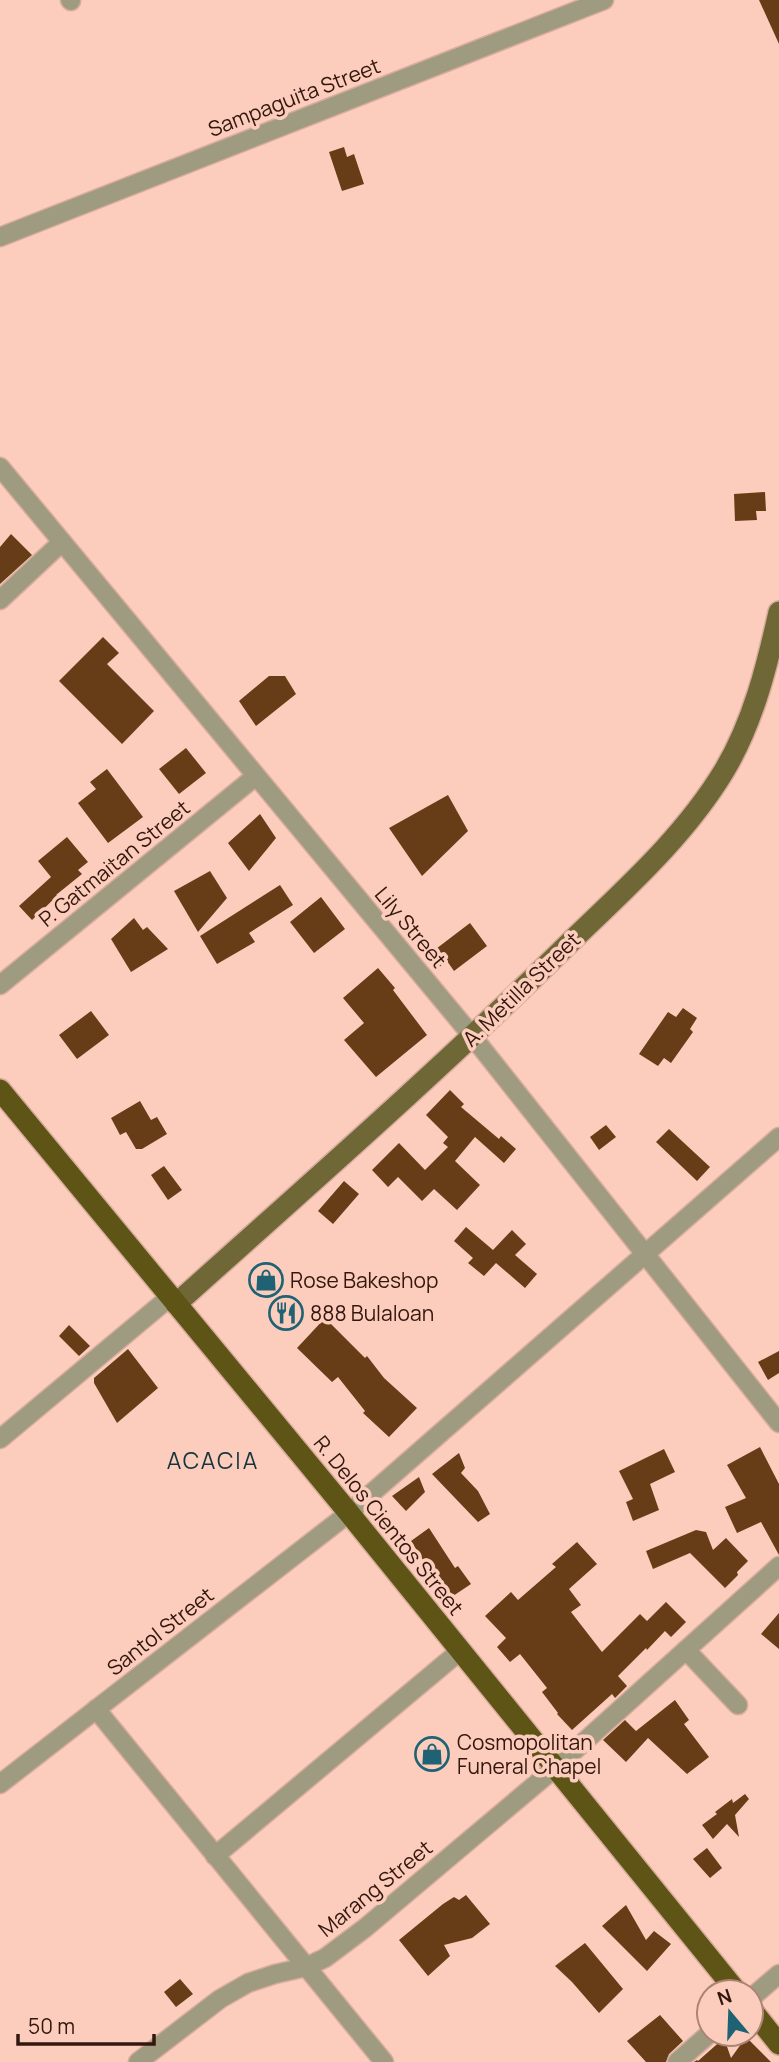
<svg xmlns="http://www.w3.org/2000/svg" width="779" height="2062" viewBox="0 0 779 2062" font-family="Manrope,sans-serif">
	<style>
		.building { fill: #673d17 }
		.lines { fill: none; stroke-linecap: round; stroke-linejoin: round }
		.minor-casing { stroke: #d8ac9d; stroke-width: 21 }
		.major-casing { stroke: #d8ac9d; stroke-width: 24 }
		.highway-casing { stroke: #d8ac9d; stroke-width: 24 }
		.minor { stroke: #9f9b81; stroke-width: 18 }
		.major { stroke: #6f6736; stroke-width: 21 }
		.highway { stroke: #5e5415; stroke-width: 21 }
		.labels { text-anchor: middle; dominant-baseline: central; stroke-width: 7; stroke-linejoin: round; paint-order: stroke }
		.street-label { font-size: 21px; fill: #33170e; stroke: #fccdbc }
		.poi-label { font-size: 21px; fill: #33170e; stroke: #fccdbc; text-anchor: start }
		.neighbourhood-label { font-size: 23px; letter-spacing: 2px; fill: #15343d; stroke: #fccdbc }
	</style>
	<rect width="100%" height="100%" fill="#fccdbc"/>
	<g class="building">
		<polygon points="759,0 779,0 779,44"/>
		<polygon points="344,147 347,157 354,154 364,184 342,191 329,152"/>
		<polygon points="765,492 766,511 756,511 757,520 735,521 734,494"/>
		<polygon points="11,534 32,555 0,584 0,547"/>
		<polygon points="103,637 119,653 107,664 154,711 122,744 59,681"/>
		<polygon points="269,676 285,676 296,694 256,726 239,701"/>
		<polygon points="186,748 206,773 179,794 159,769"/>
		<polygon points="107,769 143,817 108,843 78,803 96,789 90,782"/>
		<polygon points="448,795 468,831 422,876 389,828"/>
		<polygon points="260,814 276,838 249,871 228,843"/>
		<polygon points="67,837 88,862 78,870 82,874 56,895 57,896 32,920 19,906 51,877 38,861"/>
		<polygon points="210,871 227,898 198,932 174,891"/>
		<polygon points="280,885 293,905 249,933 255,942 217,964 200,936"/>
		<polygon points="321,897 345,929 314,953 290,922"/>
		<polygon points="134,918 143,930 147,927 168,949 131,972 111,939"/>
		<polygon points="470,923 487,946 454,971 447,961 438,968 428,955"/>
		<polygon points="378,968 395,988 393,990 427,1035 376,1077 344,1040 364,1023 343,998"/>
		<polygon points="683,1008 697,1018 690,1029 693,1032 671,1063 664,1058 658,1066 639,1054 668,1012 676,1017"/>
		<polygon points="91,1011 109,1035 77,1059 59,1035"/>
		<polygon points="450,1090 464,1104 461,1107 499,1139 501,1136 516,1149 504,1163 475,1137 455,1161 480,1185 457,1210 434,1189 422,1201 398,1177 388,1187 372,1170 399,1143 425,1170 448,1147 443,1143 448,1137 426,1115"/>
		<polygon points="140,1101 151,1120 157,1117 167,1134 142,1149 136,1149 126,1132 120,1135 111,1118"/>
		<polygon points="606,1125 616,1137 599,1150 590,1137"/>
		<polygon points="669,1129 710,1167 697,1181 656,1142"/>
		<polygon points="164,1166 182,1190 168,1200 151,1175"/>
		<polygon points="344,1181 359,1194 333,1224 318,1211"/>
		<polygon points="466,1227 493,1250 512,1230 526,1244 515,1255 537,1274 525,1288 496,1263 484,1276 468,1263 473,1258 454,1241"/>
		<polygon points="325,1318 365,1358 367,1356 384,1378 417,1408 389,1437 363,1413 365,1411 338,1377 332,1382 297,1348"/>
		<polygon points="69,1325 90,1346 79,1356 59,1336"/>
		<polygon points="128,1349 158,1388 117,1423 94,1383 94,1378"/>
		<polygon points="779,1351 779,1373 768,1380 758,1362"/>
		<polygon points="760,1447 779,1484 779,1555 761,1522 737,1533 725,1507 746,1498 727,1465"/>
		<polygon points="664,1449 675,1472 650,1484 659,1510 633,1521 626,1502 633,1499 619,1471"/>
		<polygon points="459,1453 465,1468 461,1473 478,1491 490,1514 478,1522 432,1474"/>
		<polygon points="419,1477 425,1492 406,1511 392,1496"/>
		<polygon points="429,1528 455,1568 458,1566 471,1584 453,1596 426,1558 423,1560 411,1541"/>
		<polygon points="696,1530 706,1532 713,1550 726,1538 748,1561 737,1572 738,1575 725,1588 690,1553 653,1569 646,1551"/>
		<polygon points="577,1542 597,1564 569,1589 581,1605 571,1612 602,1652 640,1614 647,1621 666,1602 686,1622 671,1637 665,1631 647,1650 646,1648 618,1676 627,1686 615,1698 612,1694 572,1730 557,1714 558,1713 542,1692 547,1688 520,1654 510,1662 497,1647 506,1638 485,1616 511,1592 518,1600 556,1567 552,1564"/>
		<polygon points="779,1613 779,1649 761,1634"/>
		<polygon points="675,1700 689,1720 684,1724 709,1757 687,1774 648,1738 626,1762 603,1740 625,1720 636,1731"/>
		<polygon points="745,1794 749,1799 735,1815 739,1837 727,1824 713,1839 702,1825 717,1814 715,1812 732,1799 733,1803"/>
		<polygon points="707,1848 722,1868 710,1878 693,1859"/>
		<polygon points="466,1895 490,1924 472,1938 444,1945 450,1956 428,1976 399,1940 443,1904 454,1897 459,1900"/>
		<polygon points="626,1905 646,1940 654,1931 671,1944 647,1971 602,1926"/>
		<polygon points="585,1943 623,1989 599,2013 572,1982 555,1966"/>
		<polygon points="180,1979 193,1994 176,2007 164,1992"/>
		<polygon points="660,2015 683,2041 669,2054 666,2062 646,2062 627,2041"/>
		<polygon points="746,2037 771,2062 694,2062 697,2060 698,2061 724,2038 731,2058"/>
	</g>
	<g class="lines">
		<g class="minor-casing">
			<g id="minor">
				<polyline points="70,0 71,1"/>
				<polyline points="0,237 604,0"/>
				<polyline points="0,467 473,1037 779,1423"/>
				<polyline points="0,600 62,542"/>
				<polyline points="0,985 256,776"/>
				<polyline points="0,1439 170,1297"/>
				<polyline points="686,1650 738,1705"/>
				<polyline points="96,1709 384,2062"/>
				<polyline points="0,1784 349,1513 779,1137"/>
				<polyline points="215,1856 460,1651"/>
				<polyline points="751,1998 779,1974"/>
				<polyline points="138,2062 220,1999 248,1983 275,1974 306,1967 325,1958 365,1928 555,1768 779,1566"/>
				<polyline points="677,2062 709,2034"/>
			</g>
		</g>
		<g class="major-casing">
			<path id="major" d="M176,1304C304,1189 434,1075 558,954C616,897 681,842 724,771C753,723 767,666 779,612"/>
		</g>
		<g class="highway-casing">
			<g id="highway">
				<polyline points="0,1090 349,1513 737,1992"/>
				<polyline points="751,2009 779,2044"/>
			</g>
		</g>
		<use href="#minor" class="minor"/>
		<use href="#major" class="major"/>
		<use href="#highway" class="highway"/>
	</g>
	<defs>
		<g id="shop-ring" transform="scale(1.75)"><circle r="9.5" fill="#fccdbc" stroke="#1e6274" stroke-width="1.5"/><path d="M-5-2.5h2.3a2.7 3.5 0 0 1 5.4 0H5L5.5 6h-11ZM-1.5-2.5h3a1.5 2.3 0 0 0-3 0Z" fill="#1e6274"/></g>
		<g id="restaurant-ring" transform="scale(1.75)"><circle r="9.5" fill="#fccdbc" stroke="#1e6274" stroke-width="1.5"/><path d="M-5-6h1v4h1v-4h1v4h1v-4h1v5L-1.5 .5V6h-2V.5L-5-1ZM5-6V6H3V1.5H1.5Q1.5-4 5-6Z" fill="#1e6274"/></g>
	</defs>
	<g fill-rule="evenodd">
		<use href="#shop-ring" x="266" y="1280"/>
		<use href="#restaurant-ring" x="286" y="1313"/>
		<use href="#shop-ring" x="432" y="1754"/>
	</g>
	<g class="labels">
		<g class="street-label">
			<text transform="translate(294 97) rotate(-21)">Sampaguita Street</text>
			<text transform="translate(114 863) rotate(-39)">P. Gatmaitan Street</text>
			<text transform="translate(411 927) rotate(50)">Lily Street</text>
			<text transform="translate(521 989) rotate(-44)">A. Metilla Street</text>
			<text transform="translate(389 1525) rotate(51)">R. Delos Cientos Street</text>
			<text transform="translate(160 1631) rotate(-38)">Santol Street</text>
			<text transform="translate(375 1888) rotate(-39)">Marang Street</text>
		</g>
		<g class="poi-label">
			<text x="290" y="1280">Rose Bakeshop</text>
			<text x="310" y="1313">888 Bulaloan</text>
			<text x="457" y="1742">Cosmopolitan<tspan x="457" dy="24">Funeral Chapel</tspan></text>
		</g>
		<g class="neighbourhood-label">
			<text x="213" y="1460">ACACIA</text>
		</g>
	</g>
	<g transform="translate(730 2013) rotate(341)"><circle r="33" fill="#fccdbc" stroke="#ac8476" stroke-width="2"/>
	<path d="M0-5L12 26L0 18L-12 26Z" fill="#1e6274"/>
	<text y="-10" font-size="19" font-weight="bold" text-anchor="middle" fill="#33170e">N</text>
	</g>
	<path d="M18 2034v10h136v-10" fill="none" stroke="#33170e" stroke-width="3.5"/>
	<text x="28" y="2034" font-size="21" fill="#33170e" stroke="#fccdbc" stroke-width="5" paint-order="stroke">50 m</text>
</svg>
